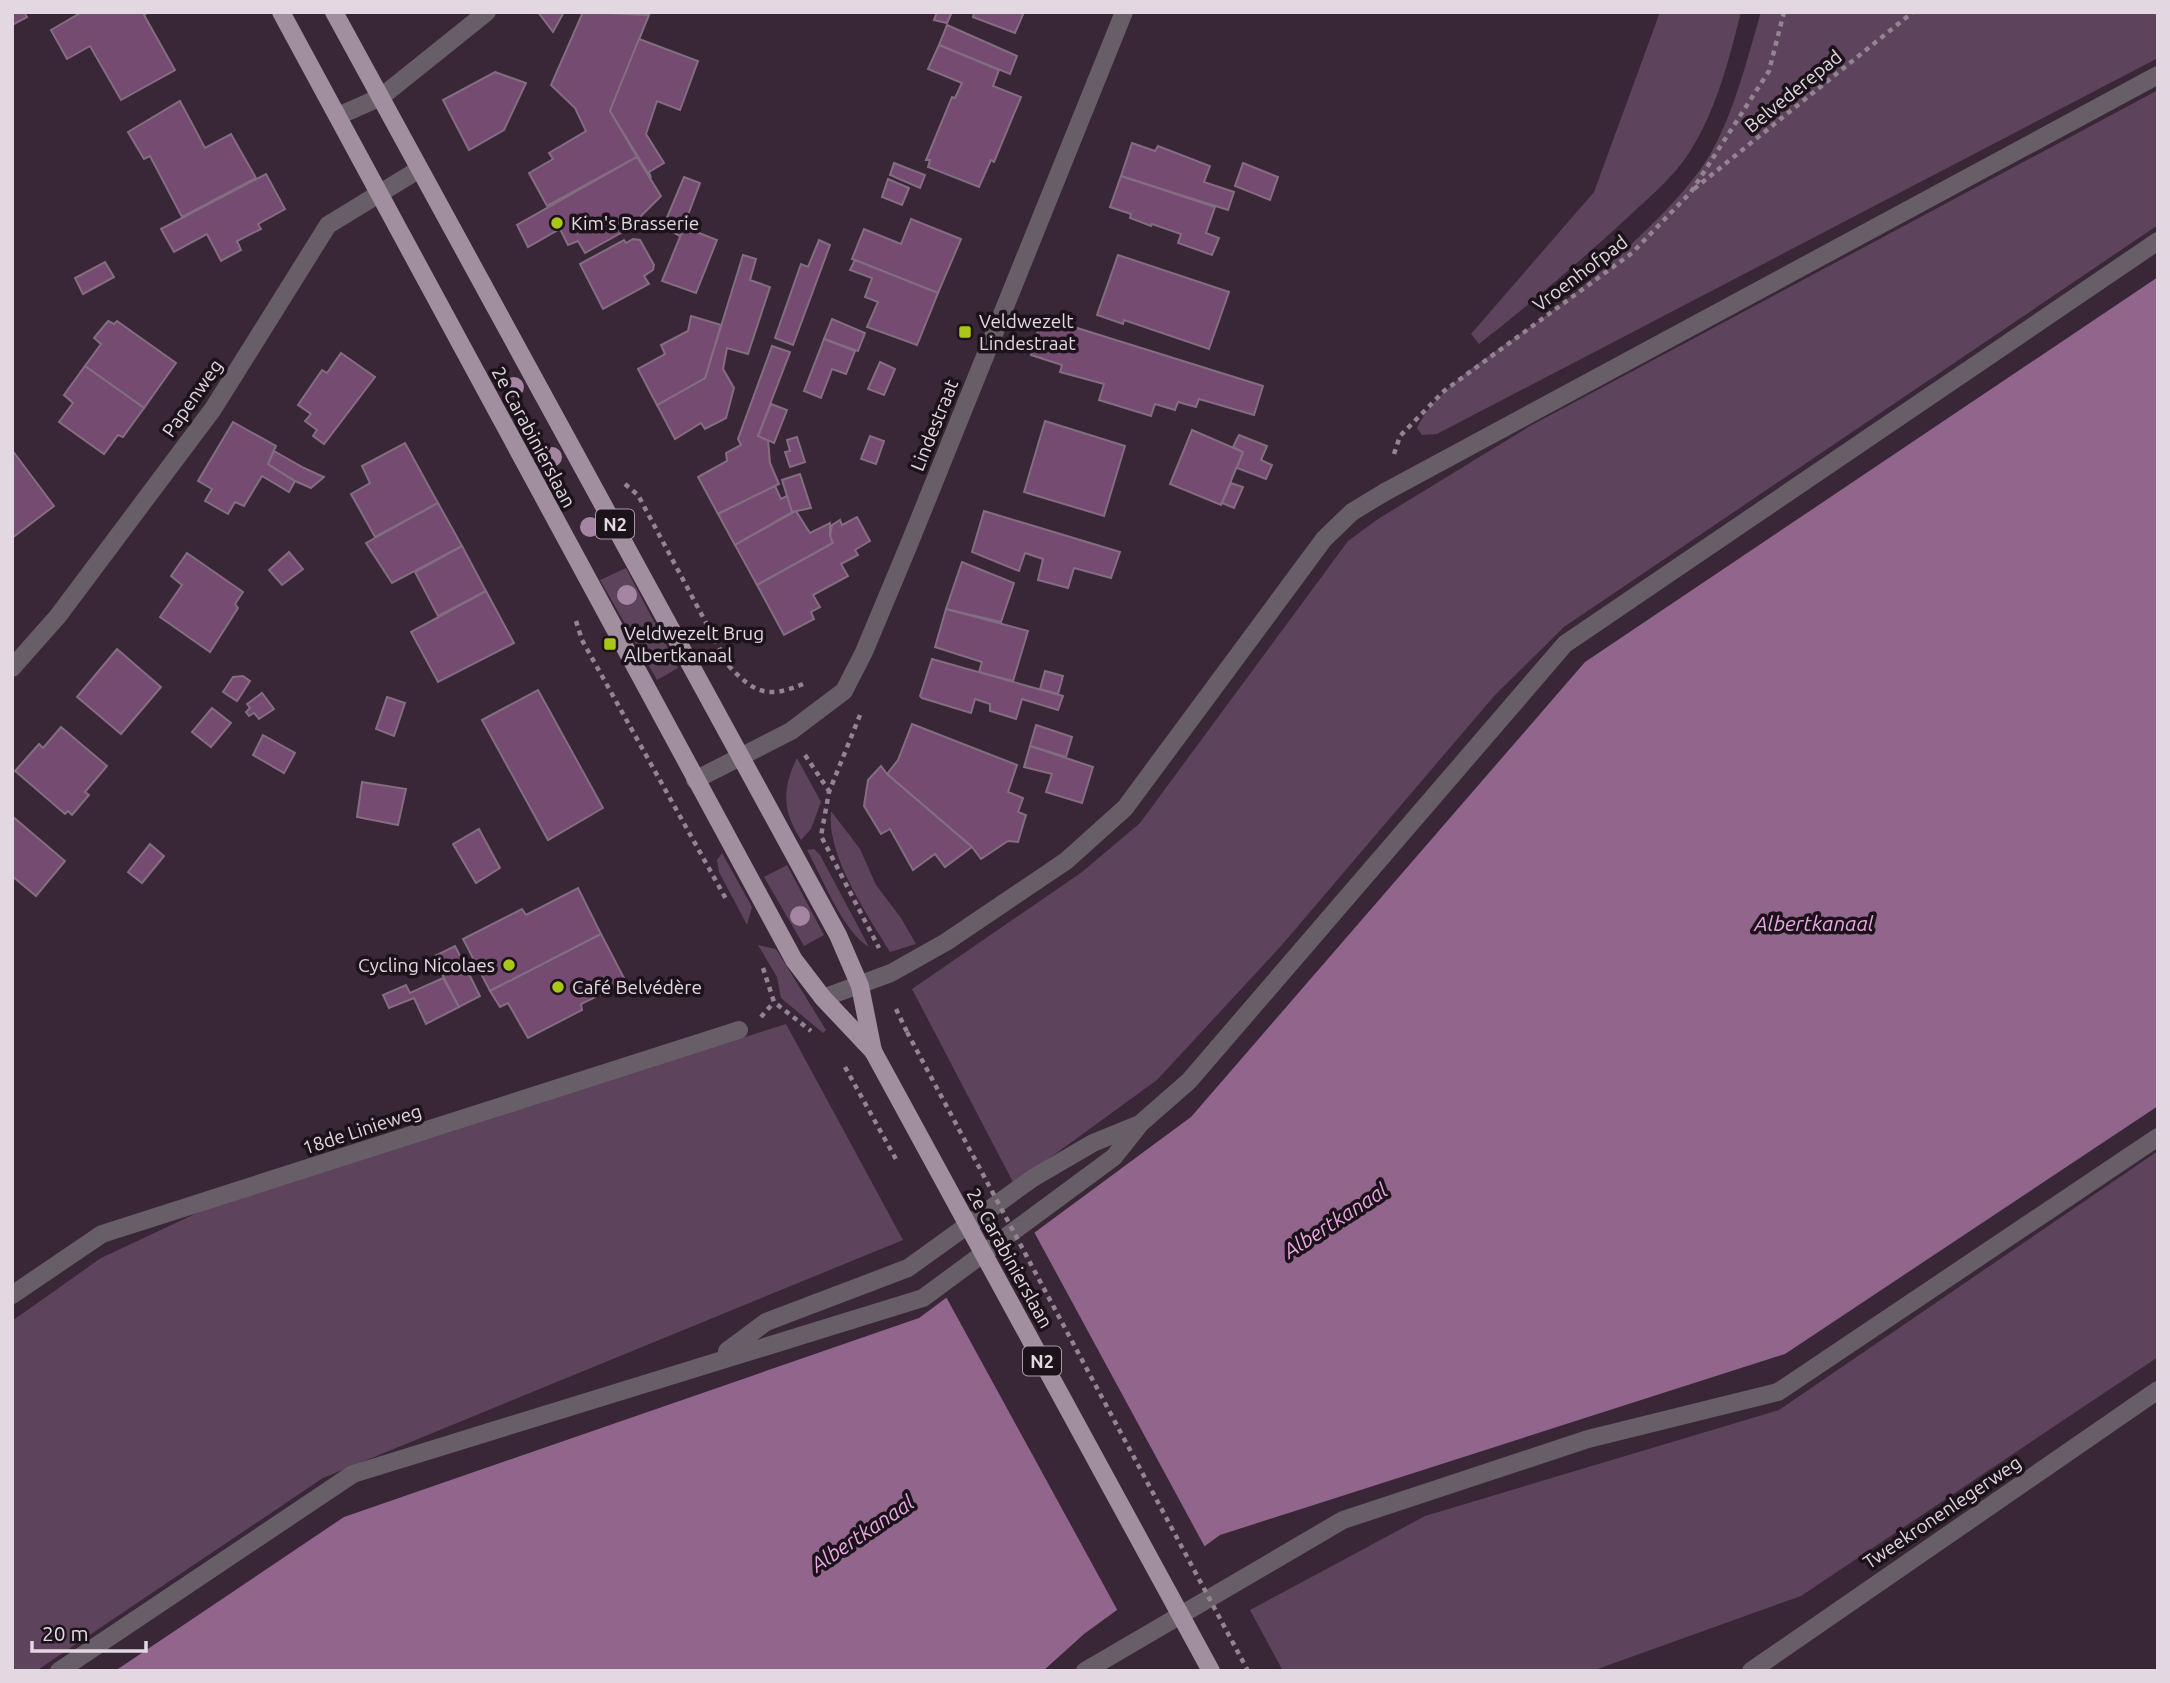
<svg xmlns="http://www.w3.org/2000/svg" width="2170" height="1683" viewBox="0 0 2170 1683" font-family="Ubuntu,sans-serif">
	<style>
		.green { fill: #5d435b }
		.water { fill: #92658d }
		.pier { fill: #392637 }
		.building { fill: #764b72; stroke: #836d80; stroke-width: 2 }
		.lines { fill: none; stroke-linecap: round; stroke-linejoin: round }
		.path { stroke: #938492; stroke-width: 4.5; stroke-dasharray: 5 5; stroke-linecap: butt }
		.service { stroke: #685e67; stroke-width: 18 }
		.minor { stroke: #685e67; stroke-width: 18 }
		.primary { stroke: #a18e9f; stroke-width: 18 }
		.path-bridge { stroke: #938492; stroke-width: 4.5; stroke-dasharray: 5 5; stroke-linecap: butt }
		.primary-bridge { stroke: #a18e9f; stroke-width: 18 }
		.tree { fill: #a585a1 }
		.poi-dot { fill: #aac718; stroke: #1b121a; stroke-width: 2.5 }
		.labels { text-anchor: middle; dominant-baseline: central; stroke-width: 7; stroke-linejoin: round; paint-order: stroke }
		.shield { fill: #1b121a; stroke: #a79ca6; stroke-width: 2 }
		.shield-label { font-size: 18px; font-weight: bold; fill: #e3d7e2 }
		.street-label { font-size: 19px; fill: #e3d7e2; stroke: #1b121a }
		.poi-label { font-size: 19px; fill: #e3d7e2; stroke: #1b121a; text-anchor: start }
		.water-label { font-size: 21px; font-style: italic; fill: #eaa7e4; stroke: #1b121a }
	</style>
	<rect width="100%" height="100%" fill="#392637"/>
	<g class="green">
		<path d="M1660,12H1741C1729,60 1716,111 1689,153C1673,178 1647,199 1626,219C1578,263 1530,304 1479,344L1471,334L1594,192Z"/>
		<path d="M1761,12H2158V58L1437,434L1422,435L1417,428C1436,386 1503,347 1540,320C1592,281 1679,208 1711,153C1735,110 1747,59 1761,12Z"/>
		<polygon points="2158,90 2158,225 1564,627 1495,695 1281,946 1157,1080 1014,1184 912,989 1082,872 1140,823 1348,541 1378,519 1530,426"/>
		<polygon points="626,568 678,668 657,680 600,580"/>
		<path d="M797,758L821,802L811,829L801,840C782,811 782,788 797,758Z"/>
		<path d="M831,811L860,849L876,885L901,918L916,944L890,952C867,914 826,855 831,811Z"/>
		<path d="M814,849L820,855L869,947C843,932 822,877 807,850Z"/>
		<polygon points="722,853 752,907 747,925 719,872 717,860"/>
		<polygon points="787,865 824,935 804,946 764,877"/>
		<polygon points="758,945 776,949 826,1030 823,1033 781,998 777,977"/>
		<polygon points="786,1024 903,1240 323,1478 36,1671 12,1671 12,1321 101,1258 214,1205"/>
		<polygon points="2158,1151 2158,1357 1801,1596 1592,1671 1283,1671 1250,1610 1425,1516 1779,1410"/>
	</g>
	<polygon class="water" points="2158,277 2158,1106 1785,1354 1220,1535 1084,1634 1043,1671 115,1671 344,1517 919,1318 1191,1117 1585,662"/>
	<polygon class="pier" points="1033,1230 1206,1549 1119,1613 945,1295"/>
	<g class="building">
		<polygon points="12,12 24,12 27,17 12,25"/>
		<polygon points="82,12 149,12 144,15 175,70 121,100 90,46 67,59 51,30"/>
		<polygon points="538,12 564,12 553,32"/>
		<polygon points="583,12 649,15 610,111 637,157 547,206 529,173 553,159 549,153 586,131 575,108 551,85"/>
		<polygon points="937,12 952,12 947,23 934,20"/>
		<polygon points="974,12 1024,12 1015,33 973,17"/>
		<polygon points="947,25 1017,56 1010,74 939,45"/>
		<polygon points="639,39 698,61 680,110 657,101 646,134 664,163 649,172 651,178 610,111"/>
		<polygon points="939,45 999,70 993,86 1021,97 994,162 991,160 979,187 928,167 930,160 926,160 952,97 955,98 962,83 928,69"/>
		<polygon points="495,72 526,83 504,130 469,150 443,100"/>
		<polygon points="180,101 205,148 231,134 256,178 182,217 150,156 144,159 128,132"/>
		<polygon points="1132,143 1155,151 1158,146 1210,166 1204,182 1234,192 1228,210 1121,176"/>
		<polygon points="637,157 661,196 628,229 585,253 578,241 568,245 560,229 528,247 517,225"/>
		<polygon points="894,163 925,175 920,188 890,175"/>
		<polygon points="1243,163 1278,177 1270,200 1235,186"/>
		<polygon points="266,174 285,209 258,224 261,229 237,241 241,250 221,261 207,234 174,252 161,229"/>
		<polygon points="1121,176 1215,207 1206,233 1219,238 1212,255 1178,243 1181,234 1152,224 1151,226 1130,218 1131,214 1110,207"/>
		<polygon points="684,177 700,183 680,236 663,227"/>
		<polygon points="888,179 909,188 902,205 882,197"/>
		<polygon points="911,219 961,239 938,293 852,259 864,229 901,244"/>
		<polygon points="684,227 717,240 696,293 662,281"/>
		<polygon points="633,239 640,240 654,265 653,270 644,276 649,284 603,309 580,264 624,240 626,243"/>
		<polygon points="819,240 830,245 793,345 775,338 801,264 808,267"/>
		<polygon points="743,255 756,259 750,280 770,287 748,354 727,348 723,369 734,388 726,418 705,429 701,423 675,439 657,405 705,378"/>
		<polygon points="1118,255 1229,292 1209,349 1124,320 1123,324 1097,315"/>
		<polygon points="855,260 938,293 917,345 867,327 878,302 865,297 872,278 850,270"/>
		<polygon points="105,262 114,277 83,294 75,278"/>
		<polygon points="691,316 721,325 705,378 657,405 638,369 665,354 661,345 688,331"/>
		<polygon points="1042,317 1263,386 1254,415 1199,399 1196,407 1178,402 1175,410 1155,404 1151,416 1099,400 1104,384 1060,372 1062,365 1031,355"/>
		<polygon points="832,319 865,333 858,351 824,339"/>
		<polygon points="108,321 114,324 117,321 176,363 144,408 85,366 101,344 94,338"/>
		<polygon points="824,339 855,351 846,374 832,369 821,398 804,391"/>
		<polygon points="772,346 790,352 758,436 768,440 770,463 779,484 718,514 698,477 727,461 726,453 741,445 738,439"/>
		<polygon points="341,353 375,377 324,444 313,436 317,430 305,421 311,414 298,405 322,370 327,373"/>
		<polygon points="880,362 895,369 884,395 868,389"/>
		<polygon points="85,366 144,408 123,437 118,435 104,454 59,422 73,403 64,395"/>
		<polygon points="771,404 787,410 774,443 758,436"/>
		<polygon points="1045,421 1125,446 1104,516 1024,492"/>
		<polygon points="233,422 276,446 268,464 295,481 289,492 262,476 244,506 235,502 228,514 205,501 212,489 198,481"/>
		<polygon points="1192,430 1243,452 1221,505 1170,484"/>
		<polygon points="1239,435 1267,446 1261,460 1272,465 1266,479 1237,468 1243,452 1233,447"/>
		<polygon points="870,436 884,441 876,464 861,459"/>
		<polygon points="797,437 805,462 790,467 785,452 790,451 787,440"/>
		<polygon points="405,443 438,503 375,537 351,494 370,483 362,466"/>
		<polygon points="12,450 54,506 12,538"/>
		<polygon points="274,451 304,468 324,477 311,488 295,481 268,464"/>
		<polygon points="800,474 811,508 792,512 782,480"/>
		<polygon points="1231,483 1243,487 1234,508 1222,503"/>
		<polygon points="775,486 781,499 787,496 792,512 735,545 718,514"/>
		<polygon points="438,503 462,546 392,583 366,543"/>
		<polygon points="796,511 810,533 830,523 830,536 833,543 757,585 735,545"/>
		<polygon points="984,511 1120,552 1111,578 1074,568 1068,588 1038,580 1043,559 1025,553 1019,571 972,552"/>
		<polygon points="857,517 870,541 855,550 858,555 841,564 848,576 813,595 820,607 811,612 814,619 784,635 757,585 833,543 830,536 832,525 840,520 842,525"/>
		<polygon points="462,546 486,591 438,616 415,572"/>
		<polygon points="289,552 303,569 282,585 269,570"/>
		<polygon points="187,553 243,592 235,604 238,608 210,652 160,617 182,585 171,576"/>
		<polygon points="962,562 1014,583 1001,622 946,609"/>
		<polygon points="486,591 514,643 438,682 411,632"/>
		<polygon points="946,609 1028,631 1013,681 979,672 982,662 935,647"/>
		<polygon points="117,649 161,687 121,734 77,697"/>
		<polygon points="932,659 1063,696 1058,710 1022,699 1016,719 990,711 990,704 975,699 971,713 922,698 920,696"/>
		<polygon points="1045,671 1063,676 1058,694 1040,689"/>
		<polygon points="243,676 250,681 237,701 223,692 233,677"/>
		<polygon points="538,690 603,808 548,840 482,720"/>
		<polygon points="262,693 274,709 259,719 254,713 249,716 246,712 250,708 247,704"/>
		<polygon points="387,697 405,703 394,736 376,729"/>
		<polygon points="212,708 231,723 211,747 192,732"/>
		<polygon points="912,724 1017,765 1008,792 1023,798 1018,812 1026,815 1018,842 1008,841 981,859 972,847 887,774 898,760"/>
		<polygon points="1036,725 1072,737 1066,757 1030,746"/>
		<polygon points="61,727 107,766 85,792 89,795 72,815 68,811 65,814 15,771 39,744 43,748"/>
		<polygon points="263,735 295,753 284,773 253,755"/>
		<polygon points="1030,746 1093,767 1082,803 1046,792 1052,774 1024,767"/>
		<polygon points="881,766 887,774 972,847 945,867 935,854 913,870 890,829 881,834 864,806 868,780"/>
		<polygon points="362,782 406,789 398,825 357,817"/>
		<polygon points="12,816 65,861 36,896 12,876"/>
		<polygon points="479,829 500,868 476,883 453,844"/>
		<polygon points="150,844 164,856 142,883 128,872"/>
		<polygon points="578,888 601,934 490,991 463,939 522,909 526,915"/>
		<polygon points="601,934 626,982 581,1004 582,1010 528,1038 508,1003 500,1007 490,991"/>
		<polygon points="455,946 480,996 459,1007 433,957"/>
		<polygon points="443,978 459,1007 426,1024 414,998 389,1008 383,995 406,985 410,993"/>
	</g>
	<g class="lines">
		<g class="path">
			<polyline points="1694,189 1913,12"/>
			<polyline points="1394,454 1400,436 1444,391 1632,253 1691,192 1769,71 1784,12"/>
			<path d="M625,484L638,495L729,666C754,693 768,699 803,684"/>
			<polyline points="576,621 582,640 726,899"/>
			<polyline points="860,715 829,792 821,836 879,948"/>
			<polyline points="805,755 829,791"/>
			<polyline points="763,968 774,1002 811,1031"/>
			<polyline points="896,1009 907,1032"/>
			<polyline points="761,1017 774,1002"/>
		</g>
		<g class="service">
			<polyline points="1385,492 2158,75"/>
			<polyline points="727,1351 766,1322 908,1268 1033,1178 1093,1143 1137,1125"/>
			<polyline points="59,1671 353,1474 923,1298 1114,1157 1141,1123 1189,1081 1565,644 2158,241"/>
			<polyline points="1085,1671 1343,1520 1588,1439 1778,1392 2158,1137"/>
		</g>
		<g class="minor">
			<polyline points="338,116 381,97 487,12"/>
			<polyline points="12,668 58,616 213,409 328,225 418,170"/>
			<polyline points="695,780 791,731 844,691 864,652 910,542 1124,12"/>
			<polyline points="823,998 891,973 946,942 1066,861 1125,808 1324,539 1352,512 1385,492"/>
			<polyline points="12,1295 102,1234 739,1030"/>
			<polyline points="1751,1671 2158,1390"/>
		</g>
		<g class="primary">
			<polyline points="281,12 794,960 823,998 873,1051"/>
			<polyline points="334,12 838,935 860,986 873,1051"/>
		</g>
		<g class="path-bridge">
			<polyline points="907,1032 1248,1671"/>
			<polyline points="845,1067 897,1161"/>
		</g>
		<polyline class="primary-bridge" points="873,1051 1211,1671"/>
	</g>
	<g class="tree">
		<circle cx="514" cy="387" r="10"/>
		<circle cx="552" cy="457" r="10"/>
		<circle cx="590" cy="527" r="10"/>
		<circle cx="627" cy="595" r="10"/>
		<circle cx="800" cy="916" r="10"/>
	</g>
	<g class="poi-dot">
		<circle cx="557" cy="223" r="7"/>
		<rect x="958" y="325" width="14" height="14" rx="3.5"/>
		<rect x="603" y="637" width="14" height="14" rx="3.5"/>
		<circle cx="509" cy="965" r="7"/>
		<circle cx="558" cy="987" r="7"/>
	</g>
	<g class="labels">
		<g class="shield">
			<rect x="596" y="509.5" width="38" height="29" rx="5"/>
			<rect x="1023" y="1346.5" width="38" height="29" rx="5"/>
		</g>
		<g class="shield-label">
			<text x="615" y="524">N2</text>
			<text x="1042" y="1361">N2</text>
		</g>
		<g class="street-label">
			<text transform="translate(1793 91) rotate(-39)">Belvederepad</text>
			<text transform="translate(1580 273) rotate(-37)">Vroenhofpad</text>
			<text transform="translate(192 398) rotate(-55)">Papenweg</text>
			<text transform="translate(934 425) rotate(-68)">Lindestraat</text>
			<text transform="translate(534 437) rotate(62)">2e Carabinierslaan</text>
			<text transform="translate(362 1129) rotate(-18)">18de Linieweg</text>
			<text transform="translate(1010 1258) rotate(61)">2e Carabinierslaan</text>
			<text transform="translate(1942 1512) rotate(-34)">Tweekronenlegerweg</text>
		</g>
		<g class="poi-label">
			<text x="571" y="223">Kim's Brasserie</text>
			<text x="979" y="321">Veldwezelt<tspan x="979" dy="22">Lindestraat</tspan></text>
			<text x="624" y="633">Veldwezelt Brug<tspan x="624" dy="22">Albertkanaal</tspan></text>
			<text x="495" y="965" text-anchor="end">Cycling Nicolaes</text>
			<text x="572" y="987">Café Belvédère</text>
		</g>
		<g class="water-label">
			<text x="1814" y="923">Albertkanaal</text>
			<text transform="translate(1335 1220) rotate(-33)">Albertkanaal</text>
			<text transform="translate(862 1533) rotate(-34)">Albertkanaal</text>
		</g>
	</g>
	<rect width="2170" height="1683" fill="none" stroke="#e3d7e2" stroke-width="28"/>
	<path d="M32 1641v10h114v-10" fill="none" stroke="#e3d7e2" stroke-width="3.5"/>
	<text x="42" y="1641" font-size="21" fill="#e3d7e2" stroke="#1b121a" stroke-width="5" paint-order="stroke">20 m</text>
</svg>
